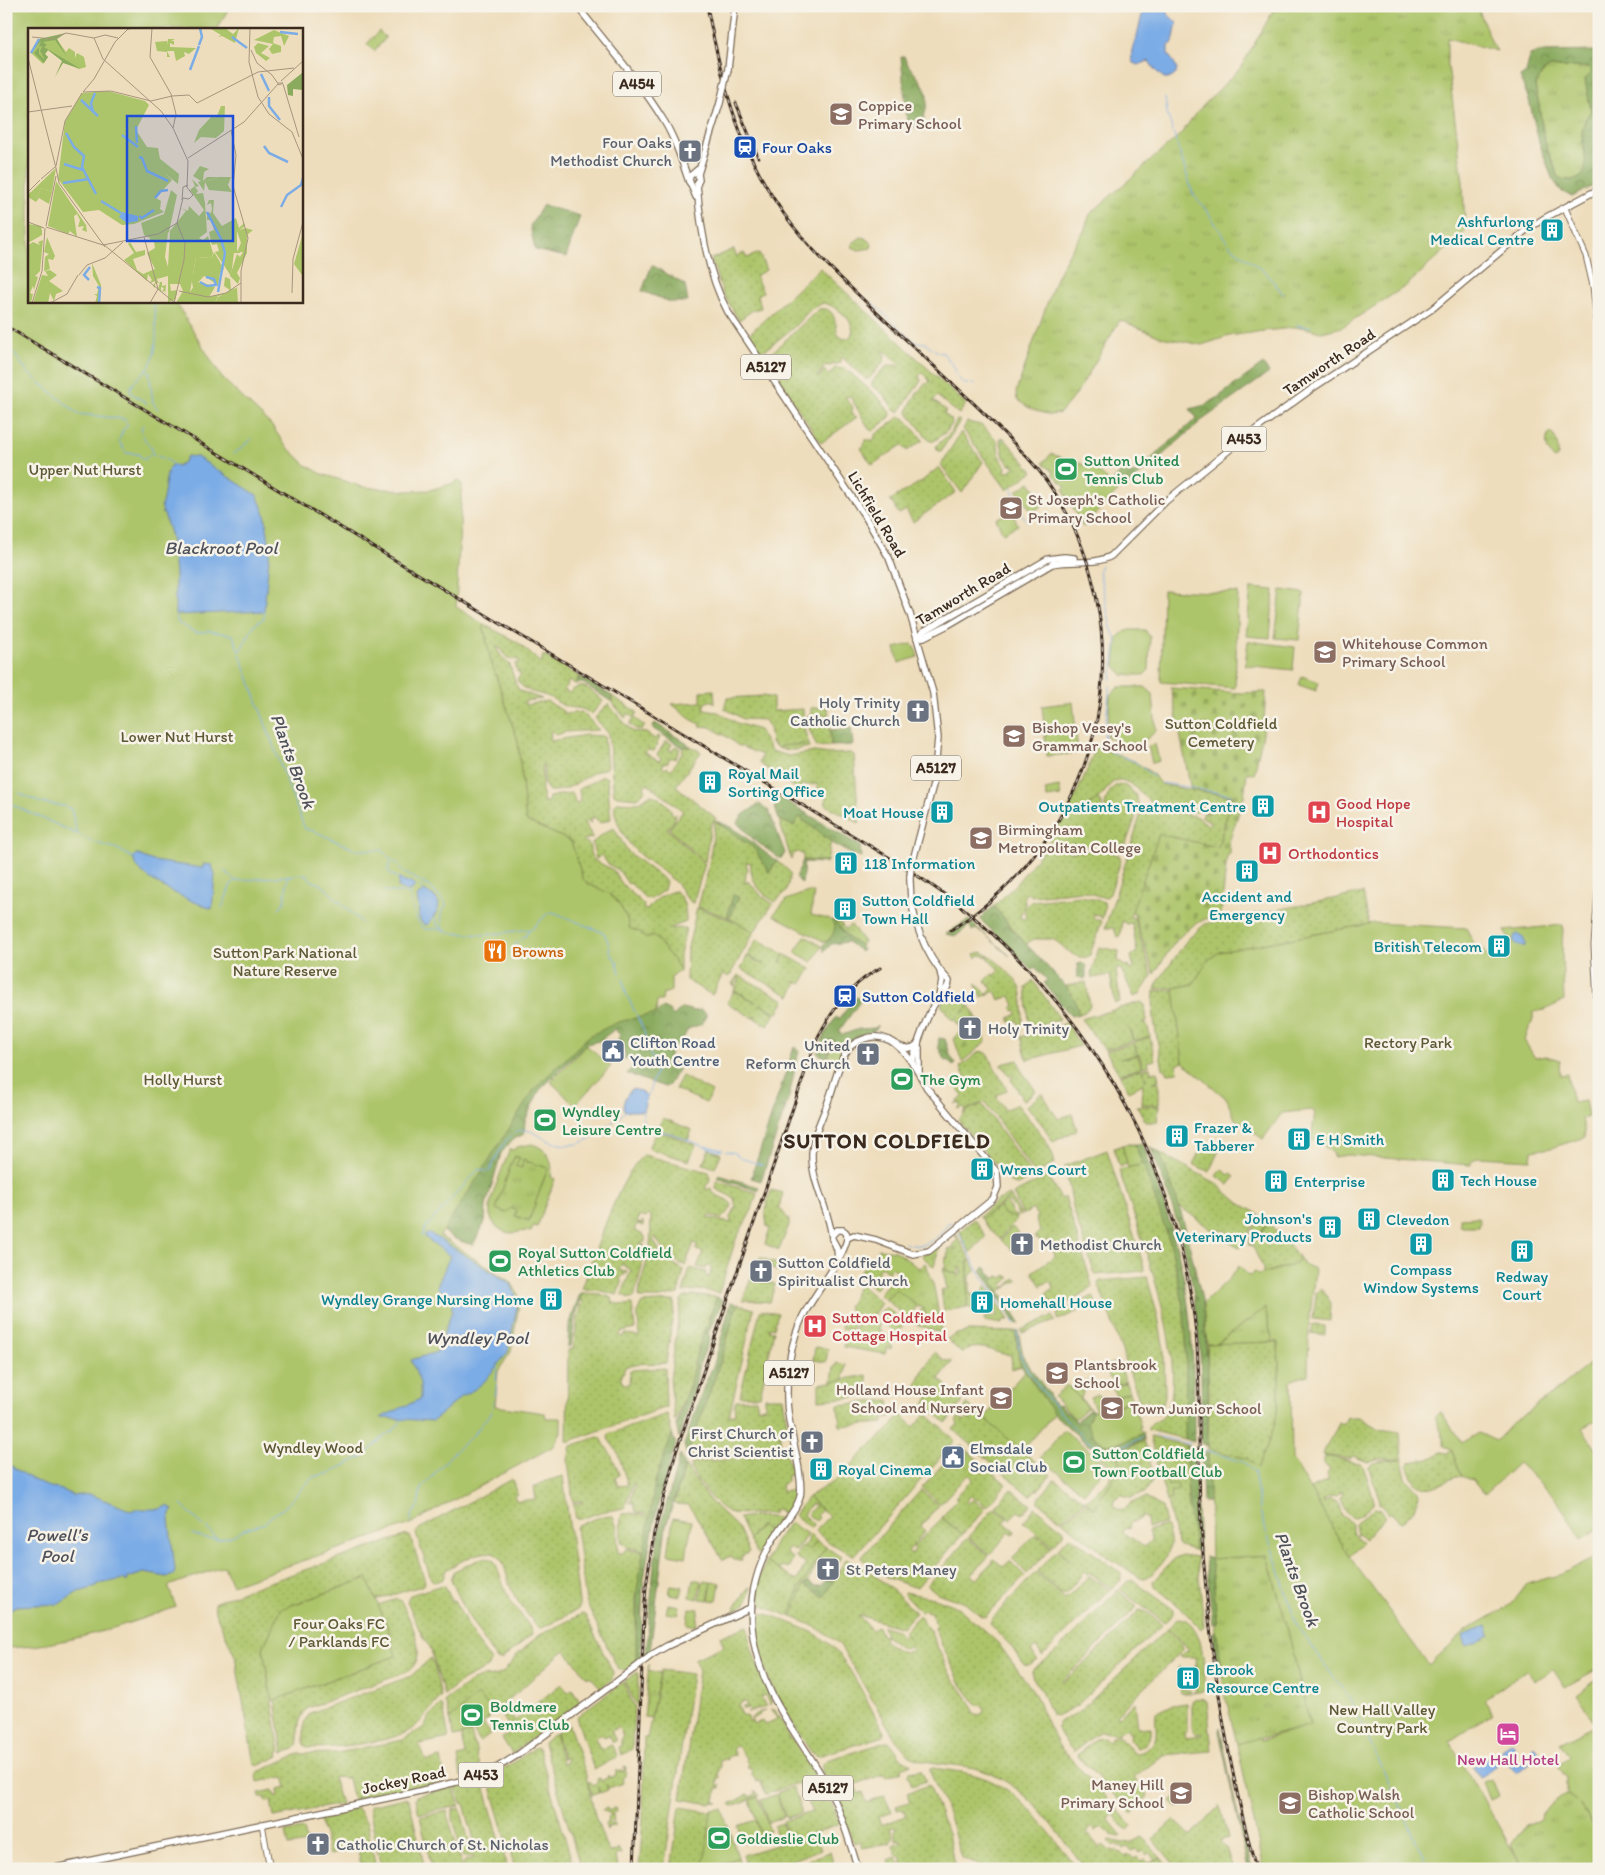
<svg xmlns="http://www.w3.org/2000/svg" width="1605" height="1875" viewBox="0 0 1605 1875" font-family="Itim,sans-serif">
	<style>
		.grass { fill: url(#grass-tufts); stroke: #747844 }
		.forest { fill: url(#forest-crowns); stroke: #626a3e; fill-rule: evenodd }
		.cemetery { fill: url(#cemetery-stones); stroke: #747844; fill-rule: evenodd }
		.park { fill: #adc56a; stroke: #747844; fill-rule: evenodd }
		.garden { fill: url(#garden-dots); stroke: #747844 }
		.water { fill: #7cace6; stroke: #5c6b82 }
		.lines { fill: none; stroke-linecap: round; stroke-linejoin: round }
		.stream { stroke: #7cace6; stroke-width: 1 }
		.secondary-casing { stroke: #7a6955; stroke-width: 7 }
		.primary-casing { stroke: #7a6955; stroke-width: 8 }
		.secondary { stroke: #fff; stroke-width: 5 }
		.primary { stroke: #fff; stroke-width: 5.5 }
		.rail-casing { stroke: #3b2a1e; stroke-width: 3 }
		.rail { stroke: #f7f3e8; stroke-width: 1; stroke-dasharray: 4; stroke-linecap: butt }
		.primary-bridge-casing { stroke: #7a6955; stroke-width: 8; stroke-linecap: butt }
		.primary-bridge { stroke: #fff; stroke-width: 5.5 }
		.labels { text-anchor: middle; dominant-baseline: central; stroke-width: 5; stroke-linejoin: round; paint-order: stroke }
		.shield { fill: #f7f3e8; stroke: #73665b; stroke-width: 1 }
		.shield-label { font-size: 15px; font-weight: bold; fill: #3b2a1e }
		.education-label { font-size: 16px; fill: #785e54; stroke: #f7f3e8; text-anchor: start }
		.worship-label { font-size: 16px; fill: #5b616d; stroke: #f7f3e8; text-anchor: start }
		.transit-label { font-size: 16px; fill: #164399; stroke: #f7f3e8; text-anchor: start }
		.culture-label { font-size: 16px; fill: #0d838f; stroke: #f7f3e8; text-anchor: start }
		.street-label { font-size: 16px; fill: #3b2a1e; stroke: #f7f3e8 }
		.leisure-label { font-size: 16px; fill: #27864d; stroke: #f7f3e8; text-anchor: start }
		.park-label { font-size: 16px; fill: #5d5835; stroke: #f7f3e8 }
		.health-label { font-size: 16px; fill: #be3a42; stroke: #f7f3e8; text-anchor: start }
		.food-label { font-size: 16px; fill: #c56008; stroke: #f7f3e8; text-anchor: start }
		.service-label { font-size: 16px; fill: #4e5e75; stroke: #f7f3e8; text-anchor: start }
		.hotel-label { font-size: 16px; fill: #b23c85; stroke: #f7f3e8 }
		.water-label { font-size: 18px; font-style: italic; fill: #4e515a; stroke: #f7f3e8 }
		.district-label { font-size: 21px; font-weight: bold; letter-spacing: 1px; fill: #3b2a1e; stroke: #f7f3e8 }
		.inset-river { fill: none; stroke: #7cace6; stroke-width: 2.5 }
		.inset-road { fill: none; stroke: #a6957d; stroke-width: 1 }
		.view { fill: #1d4ed8; fill-opacity: 0.15; stroke: #1d4ed8; stroke-width: 2.5 }
		.inset-edge { fill: none; stroke: #3b2a1e; stroke-width: 2.5 }
	</style>
	<defs>
		<pattern id="grass-tufts" width="24" height="20" patternUnits="userSpaceOnUse" patternTransform="scale(1.25)"><rect width="24" height="20" fill="#adc56a"/><path d="M3 7l-1-3M5 7V3M7 7l1-3M15 17l-1-3M17 17v-4M19 17l1-3" fill="none" stroke="#96a95b"/></pattern>
		<pattern id="forest-crowns" width="20" height="18" patternUnits="userSpaceOnUse" patternTransform="scale(1.25)"><rect width="20" height="18" fill="#8aaa5e"/><path d="M2 6a3 3 0 1 1 6 0M12 15a3 3 0 1 1 6 0" fill="none" stroke="#728b4d"/></pattern>
		<pattern id="cemetery-stones" width="16" height="16" patternUnits="userSpaceOnUse" patternTransform="scale(1.25)"><rect width="16" height="16" fill="#adc56a"/><path d="M2 7V4a2 2 0 0 1 4 0v3zM10 15v-3a2 2 0 0 1 4 0v3z" fill="#96a95b"/></pattern>
		<pattern id="garden-dots" width="8" height="8" patternUnits="userSpaceOnUse" patternTransform="scale(1.25)"><rect width="8" height="8" fill="#adc56a"/><path d="M2 2h.1M6 6h.1" fill="none" stroke="#96a95b" stroke-width="1.8" stroke-linecap="round"/></pattern>
	</defs>
	<rect width="100%" height="100%" fill="#f7f3e8"/>
	<filter id="ink" filterUnits="userSpaceOnUse"><feTurbulence type="fractalNoise" baseFrequency=".02" numOctaves="2"/><feDisplacementMap in="SourceGraphic" scale="10" xChannelSelector="R" yChannelSelector="G"/><feConvolveMatrix kernelMatrix="1 2 1 2 8 2 1 2 1" color-interpolation-filters="sRGB"/></filter>
	<filter id="wash" filterUnits="userSpaceOnUse"><feTurbulence type="fractalNoise" baseFrequency=".0096" numOctaves="4" result="noise"/><feDisplacementMap in="SourceGraphic" scale="20" xChannelSelector="R" yChannelSelector="G"/><feGaussianBlur stdDeviation="1.12" result="paint"/><feColorMatrix in="noise" values="0 0 0 0 0 0 0 0 0 0 0 0 0 0 0 0 0 1.4 0 .05"/><feComposite in="paint" operator="in"/></filter>
	<g filter="url(#wash)">
		<rect width="100%" height="100%" fill="#eeddbc"/>
		<g class="grass">
			<polygon points="1276,6 1477,6 1492,43 1497,51 1447,38 1447,58 1463,182 1465,232 1406,286 1342,327 1322,332 1301,327 1264,331 1229,336 1202,345 1161,337 1120,320 1077,393 1060,413 1050,415 1031,409 1017,400 1016,392 1056,278 1068,255 1084,231 1090,214 1181,134 1195,114 1241,67"/>
			<path d="M1550,67H1589L1590,73L1585,79L1591,111C1585,118 1582,127 1582,136C1583,149 1594,179 1572,180C1566,180 1562,180 1557,176C1555,164 1548,154 1545,142C1541,124 1540,105 1535,86L1542,73Z"/>
			<polygon points="861,237 865,238 872,244 871,248 859,250 852,247 852,244"/>
			<polygon points="957,420 960,421 941,451 938,451 936,446 951,432"/>
			<path d="M1550,433C1558,437 1558,448 1558,456L1555,459C1547,454 1543,440 1550,433Z"/>
			<polygon points="809,744 809,747 795,750 780,749 780,746"/>
			<polygon points="837,919 845,929 851,925 864,942 859,946 849,939 835,921"/>
			<polygon points="1127,1144 1135,1144 1143,1164 1128,1168 1122,1145"/>
			<polygon points="515,1156 527,1160 526,1162 528,1163 529,1161 548,1168 529,1221 515,1216 517,1211 510,1210 506,1213 496,1209 511,1164"/>
			<polygon points="1222,1169 1229,1175 1231,1173 1235,1176 1229,1185 1217,1176"/>
			<polygon points="1011,1197 1021,1215 1019,1216 1010,1202 1007,1204 1014,1216 1016,1215 1017,1217 1015,1219 1003,1214 999,1207"/>
			<polygon points="1261,1217 1268,1222 1250,1246 1249,1236"/>
			<polygon points="939,1247 934,1267 922,1256"/>
			<path d="M879,1249L895,1251L919,1268L925,1263C936,1283 937,1308 941,1330L939,1333L918,1325L926,1314L923,1311L924,1309L913,1304L896,1290L886,1300L879,1294L898,1272L892,1267L888,1272L881,1266L877,1271L884,1277L875,1289L857,1275Z"/>
			<polygon points="968,1261 971,1261 976,1270 970,1276 970,1295 977,1294 980,1311 967,1307"/>
			<polygon points="986,1285 1009,1320 1002,1320 1002,1324 984,1321 984,1318 997,1316 995,1308 987,1310 984,1290"/>
			<polygon points="1093,1296 1096,1303 1058,1320 1057,1314"/>
			<polygon points="1265,1308 1273,1342 1216,1344"/>
			<polygon points="1052,1316 1055,1321 1022,1333 1021,1330"/>
			<polygon points="1118,1361 1126,1382 1114,1386 1104,1367"/>
			<polygon points="837,1363 846,1365 844,1379 832,1382 834,1367 836,1366"/>
			<path d="M1088,1380L1091,1385L1084,1388L1081,1399L1093,1411C1084,1408 1074,1396 1070,1388Z"/>
			<polygon points="1126,1383 1129,1392 1116,1397 1113,1388"/>
			<polygon points="1144,1438 1144,1440 1118,1453 1121,1466 1094,1509 1085,1501 1109,1480 1113,1467 1100,1456 1102,1453 1113,1453"/>
			<polygon points="1167,1478 1177,1484 1179,1490 1172,1500 1167,1501 1161,1480"/>
			<polygon points="808,1497 822,1510 817,1515 819,1517 816,1521 807,1514 815,1506 812,1504 805,1511 803,1515 813,1524 811,1528 794,1515"/>
			<polygon points="791,1523 807,1534 796,1551 788,1548 786,1553 793,1559 788,1568 782,1566 780,1571 766,1562 776,1542 788,1524"/>
			<polygon points="809,1535 817,1541 810,1551 801,1547 803,1545 805,1545 809,1540 807,1538"/>
			<path d="M826,1547L841,1557L837,1563C832,1563 825,1561 820,1562C815,1564 811,1580 804,1585L792,1617L789,1616L800,1587Z"/>
			<path d="M1267,1555L1286,1622L1310,1726L1237,1744L1223,1686V1677L1217,1636C1214,1630 1214,1627 1217,1621L1211,1559Z"/>
			<polygon points="671,1585 683,1587 681,1596 669,1594"/>
			<polygon points="751,1587 746,1604 733,1611 747,1589"/>
			<polygon points="668,1604 680,1606 678,1615 666,1613"/>
			<polygon points="883,1626 896,1630 902,1637 904,1634 910,1638 912,1647 902,1649 886,1636"/>
			<polygon points="649,1664 648,1670 660,1673 651,1718 644,1717"/>
			<polygon points="1179,1666 1182,1674 1183,1674 1185,1690 1190,1690 1191,1693 1181,1693 1178,1668"/>
			<path d="M1567,1795L1582,1807L1599,1836V1858L1585,1869H1523L1511,1845L1525,1826L1539,1821C1545,1807 1553,1798 1567,1795Z"/>
			<polygon points="1118,1810 1132,1826 1128,1830 1121,1825 1114,1814"/>
			<polygon points="1142,1837 1161,1858 1156,1860 1150,1853 1147,1856 1142,1851 1139,1853 1135,1849 1132,1851 1127,1847 1124,1849 1121,1845 1119,1847 1116,1844 1114,1846 1108,1841 1110,1840 1123,1843 1132,1842"/>
		</g>
		<g class="forest">
			<path d="M1599,51V128L1595,132L1599,160V183L1572,197L1561,191L1552,178L1539,142L1529,100L1520,77L1526,73L1530,55L1538,52ZM1550,67H1589L1590,73L1585,79L1591,111C1585,118 1582,127 1582,136C1583,149 1594,179 1572,180C1566,180 1562,180 1557,176C1555,164 1548,154 1545,142C1541,124 1540,105 1535,86L1542,73Z"/>
			<path d="M904,56C908,71 926,80 927,96C928,105 924,115 923,123L908,130L901,57Z"/>
			<polygon points="543,205 580,216 566,257 535,250 530,226"/>
			<polygon points="652,265 685,285 688,302 670,302 642,291"/>
			<polygon points="1263,364 1269,373 1201,421 1123,490 1112,482 1123,469 1127,473 1134,474 1197,418 1190,409 1205,405 1217,398"/>
			<polygon points="579,676 612,696 612,702 583,683 576,684"/>
			<polygon points="655,723 692,747 682,747 652,728"/>
			<polygon points="851,728 853,745 831,746 830,730"/>
			<path d="M780,797L860,846L861,857C837,851 819,831 799,817L794,826L779,820L774,804Z"/>
			<polygon points="759,804 769,811 785,853 782,858 779,858 753,839 737,823 743,815"/>
			<path d="M715,821C737,826 758,849 777,861L769,873L755,849Z"/>
			<polygon points="803,860 827,861 826,863 804,862 802,884 801,883 796,877"/>
			<polygon points="733,895 740,897 729,918 727,917"/>
			<polygon points="994,906 1014,931 1069,990 1075,1000 1079,1014 1071,1016 1044,983 1047,980 1035,967 1032,970 980,919"/>
			<polygon points="832,920 835,921 849,939 860,945 863,950 861,952 848,942 831,944 824,952 823,945 830,939 835,925 831,921"/>
			<polygon points="968,920 1010,956 982,932 975,929 972,931 970,925 956,936 946,934"/>
			<polygon points="1081,962 1086,966 1086,978 1082,979 1081,977 1077,977 1077,971 1079,966 1077,965"/>
			<path d="M856,997L861,1000L839,1031L842,1035L859,1029L875,1028L878,1025V1027C873,1033 866,1032 859,1036C852,1039 847,1043 843,1049L830,1043L827,1058L817,1053L823,1038L836,1017L839,1019Z"/>
			<path d="M662,1008L669,1010L673,1016L682,1008L695,1011L701,1010L706,1013V1018L702,1024L688,1029L683,1039L670,1052V1060L679,1068L669,1085L665,1087L627,1074L631,1069L634,1059L633,1056L625,1059V1053L618,1039L620,1035L615,1029L599,1041L586,1044L539,1091L525,1121L524,1134L512,1140L501,1153L486,1206L485,1222L473,1245C459,1241 449,1238 440,1227L446,1196L572,1038L621,1017L647,1015L656,1013Z"/>
			<polygon points="939,1038 945,1039 951,1057 956,1064 953,1066 948,1060 946,1061 938,1047"/>
			<polygon points="794,1047 799,1050 789,1097 761,1181 751,1178"/>
			<path d="M1135,1144H1143C1162,1197 1181,1250 1188,1305C1194,1351 1194,1396 1194,1442L1185,1439L1186,1342L1183,1304L1171,1246Z"/>
			<path d="M1150,1146L1160,1153L1179,1206L1187,1234L1203,1304L1208,1371V1446L1201,1443C1203,1373 1200,1300 1180,1232C1172,1203 1161,1174 1150,1146Z"/>
			<polygon points="719,1175 759,1187 758,1191 717,1178"/>
			<polygon points="985,1267 995,1279 993,1281 1020,1323 1017,1324 981,1270"/>
			<polygon points="580,1293 583,1293 575,1317 571,1346 568,1347 569,1326"/>
			<polygon points="717,1297 723,1300 708,1333 710,1338 699,1365 695,1386 679,1438 676,1425 689,1386 699,1344"/>
			<polygon points="731,1302 737,1304 722,1358 687,1456 684,1445 705,1383 714,1364"/>
			<polygon points="1018,1331 1024,1359 1049,1394 1051,1400 1057,1406 1059,1405 1076,1421 1089,1410 1093,1411 1087,1422 1096,1440 1122,1442 1143,1433 1144,1438 1113,1453 1107,1454 1104,1454 1087,1444 1054,1414 1022,1367 1020,1366 1015,1332"/>
			<polygon points="672,1434 676,1444 659,1500 647,1560 643,1586 640,1659 636,1662 637,1586 652,1494 660,1463"/>
			<polygon points="1185,1445 1194,1448 1199,1552 1194,1550 1194,1538 1189,1511"/>
			<polygon points="1201,1450 1208,1453 1210,1502 1203,1502"/>
			<polygon points="680,1454 685,1466 666,1526 650,1651 646,1654 654,1565 660,1528"/>
			<polygon points="1205,1557 1211,1559 1212,1565 1217,1622 1214,1624 1213,1624"/>
			<polygon points="826,1580 834,1580 824,1597 804,1585 809,1582 814,1586 822,1586"/>
			<polygon points="1214,1631 1217,1636 1223,1677 1222,1678 1217,1673 1213,1633"/>
			<polygon points="1220,1727 1236,1807 1252,1869 1248,1869 1219,1731"/>
		</g>
		<g class="cemetery">
			<path d="M1171,688L1242,693L1266,692L1263,733L1254,774L1247,772L1244,797L1228,845L1230,848V854L1227,856L1221,914C1182,924 1175,942 1154,974L1132,909L1159,834L1218,847L1232,796L1191,790Z"/>
			<path d="M970,1006L978,1020L986,1042L962,1062L954,1039L960,1031V1026L954,1020ZM973,1022L978,1023L980,1033L962,1035L961,1024Z"/>
		</g>
		<g class="park">
			<path d="M6,6H230L217,29H29V301H175L222,378L272,426L285,445L306,465L322,474L363,487L407,491L430,490L454,483L458,480L462,484L456,607L483,624L491,661L518,741L526,821L571,841L583,879C590,887 600,888 608,893C617,899 629,917 629,928L640,932L654,934L680,969V972H676L671,978V991L663,994L662,1001H657L656,1013L618,1022L589,1036L535,1088L440,1236L512,1283L520,1298L511,1352L498,1371L495,1406L545,1413L546,1418H561V1432L554,1446L408,1525L232,1585L224,1566L168,1586L176,1607C121,1626 65,1646 6,1648Z"/>
			<polygon points="379,31 386,38 374,51 367,44"/>
			<polygon points="1051,454 1094,468 1119,490 1083,527 1063,489 1066,487 1053,474 1054,472 1043,463"/>
			<polygon points="1030,482 1045,504 1032,512 1017,491"/>
			<polygon points="1011,511 1018,525 1003,533 996,519"/>
			<polygon points="1251,588 1274,590 1270,638 1246,636"/>
			<polygon points="1163,590 1238,593 1235,688 1161,682"/>
			<polygon points="1281,590 1304,593 1299,640 1275,638"/>
			<polygon points="1126,630 1145,630 1150,637 1149,670 1144,675 1123,675 1115,666 1117,638"/>
			<polygon points="1248,641 1295,647 1293,670 1245,665"/>
			<polygon points="912,644 915,647 918,657 899,663 895,648"/>
			<polygon points="1302,676 1319,682 1316,691 1299,685"/>
			<polygon points="1119,687 1145,687 1153,694 1156,731 1141,744 1119,745 1107,736 1110,695"/>
			<polygon points="1073,702 1078,753 1047,756 1042,706"/>
			<polygon points="1155,744 1159,761 1152,763 1148,746"/>
			<polygon points="1059,787 1061,796 1047,798 1045,790"/>
			<path d="M808,892H814L811,915L829,919L835,925C834,933 832,938 825,942L773,915L786,900Z"/>
			<polygon points="1374,923 1466,928 1476,947 1481,946 1490,959 1512,944 1504,931 1563,925 1562,955 1564,1001 1544,1010 1533,1012 1533,1020 1524,1040 1535,1058 1546,1056 1560,1060 1560,1063 1559,1064 1560,1075 1567,1074 1573,1103 1585,1101 1588,1116 1582,1118 1585,1137 1551,1148 1532,1151 1531,1160 1478,1157 1471,1162 1471,1165 1349,1155 1333,1157 1334,1154 1318,1141 1311,1140 1315,1112 1311,1110 1282,1113 1263,1139 1235,1119 1227,1099 1183,1062 1175,1000 1174,988 1193,984 1208,960 1219,952"/>
			<polygon points="805,936 822,946 812,962 795,952"/>
			<polygon points="586,1045 611,1066 575,1105 551,1082"/>
			<path d="M532,1144C548,1149 554,1161 551,1177L555,1179L537,1227L533,1226L531,1232C523,1229 515,1235 505,1232C498,1229 492,1223 490,1215C487,1202 505,1163 510,1149L513,1150L517,1147ZM515,1156L520,1158L515,1166L522,1168L523,1159L526,1160V1162L528,1163L529,1162L548,1168L529,1221L515,1216L517,1211L511,1208L506,1213L496,1209L511,1164Z"/>
			<polygon points="1010,1195 1011,1197 981,1218 979,1216 998,1200"/>
			<polygon points="1478,1217 1480,1221 1479,1226 1460,1226 1460,1218"/>
			<polygon points="1012,1227 1022,1236 1011,1250 1001,1240"/>
			<path d="M1300,1259L1304,1264L1315,1269L1309,1327L1308,1375L1292,1380L1291,1382L1292,1459L1349,1556L1429,1665L1464,1632L1512,1604L1527,1584L1562,1574L1599,1555V1668L1565,1687L1553,1668L1535,1682L1526,1670L1484,1700L1493,1713L1450,1741L1523,1869H1264L1237,1744L1258,1738L1262,1740L1310,1725L1286,1622L1267,1555L1211,1559L1208,1446L1213,1450L1248,1459L1257,1468C1262,1456 1268,1444 1272,1432C1282,1403 1279,1372 1278,1342H1273L1265,1308L1216,1344H1207L1203,1304L1230,1278L1239,1266L1249,1276L1255,1272L1258,1275L1293,1265Z"/>
			<polygon points="1591,1363 1597,1365 1599,1369 1599,1419 1582,1428 1599,1453 1599,1528 1581,1539 1555,1497 1518,1463 1485,1494 1472,1479 1462,1476 1451,1449 1444,1446 1444,1439 1435,1416 1441,1412 1462,1443 1479,1433 1496,1441 1514,1422 1542,1402"/>
			<polygon points="1025,1371 1054,1414 1022,1451 984,1418"/>
			<polygon points="1067,1385 1088,1407 1075,1419 1054,1397"/>
			<path d="M1098,1394L1104,1408L1098,1411L1103,1412L1132,1400L1141,1427L1139,1428L1140,1431H1142L1143,1433C1118,1444 1098,1455 1087,1422L1093,1411H1096L1090,1397Z"/>
			<polygon points="1064,1430 1107,1465 1084,1493 1041,1459 1041,1457"/>
			<polygon points="673,1518 692,1521 686,1557 668,1554"/>
			<polygon points="761,1525 772,1533 760,1553 757,1554 749,1540"/>
			<polygon points="367,1578 388,1628 396,1656 272,1701 263,1648 281,1609"/>
			<polygon points="693,1579 701,1581 698,1599 690,1597"/>
			<polygon points="703,1581 711,1582 708,1600 700,1599"/>
			<polygon points="712,1582 720,1583 717,1601 709,1600"/>
			<polygon points="689,1608 699,1609 696,1626 687,1624"/>
			<polygon points="1599,1678 1599,1836 1582,1807 1567,1795 1567,1778 1558,1767 1569,1756 1560,1743 1596,1724 1576,1695"/>
			<polygon points="477,1695 494,1712 488,1717 489,1719 471,1731 471,1733 454,1737 450,1719"/>
			<polygon points="483,1724 491,1734 480,1742 473,1731"/>
			<polygon points="1492,1779 1499,1796 1490,1800 1483,1782"/>
			<polygon points="793,1787 802,1813 786,1818 777,1793"/>
			<polygon points="1184,1789 1190,1795 1177,1807 1171,1801"/>
			<polygon points="777,1795 784,1817 768,1823 761,1800"/>
			<polygon points="758,1797 770,1831 761,1834 750,1800"/>
			<polygon points="722,1809 738,1857 714,1869 701,1869 706,1852 711,1810"/>
			<polygon points="756,1820 762,1837 744,1843 738,1826"/>
			<polygon points="782,1823 788,1841 779,1843 774,1826"/>
			<polygon points="304,1829 307,1843 289,1846 286,1832"/>
		</g>
		<g class="garden">
			<polygon points="734,249 736,256 744,253 747,258 759,253 766,270 755,276 763,292 758,295 761,308 753,310 739,320 723,294 711,259"/>
			<path d="M820,268L966,404L959,414L937,396L933,401L946,410L944,414L951,419L952,424L946,432L934,441H930L908,413C908,403 919,392 924,384H927L930,381L922,373L919,376L921,381L899,412L895,411L884,395L872,386V382C880,372 886,362 899,366L900,364L883,350L882,352L885,356L884,361L869,379H865L842,357L840,360V363L829,366L826,365L817,376H821V373L824,370L829,375L835,368L846,369L879,398L891,414L890,417L873,431L869,429L850,396L845,397L853,407L851,414L857,417L821,443L766,361V358L819,309C836,306 835,324 838,335L844,339L849,338C862,325 836,305 823,303L811,309L793,328L765,350L758,349L748,335Z"/>
			<polygon points="899,417 904,418 923,440 907,451 902,445 872,465 861,448 864,446 865,440 874,440 875,435"/>
			<polygon points="967,422 981,425 997,440 1000,458 1006,467 1005,472 1008,472 1015,467 1015,465 1009,464 1004,457 1000,439 1003,437 1033,471 1007,490 963,429"/>
			<polygon points="961,432 983,462 962,493 941,465"/>
			<polygon points="939,467 956,492 913,522 906,510 899,514 890,500 922,481"/>
			<path d="M483,624L517,642L541,663L543,655L579,676L576,684L569,681L567,684L568,685L564,690L569,693C584,679 591,691 603,701L591,715C581,705 577,710 565,706C560,705 556,700 551,698C540,692 523,694 517,679L520,676L519,671L517,672L515,664L519,663V660C508,659 506,659 500,648L496,647L501,656L510,665L516,685L520,691L542,699L525,701V705L547,701L563,711L564,714L582,712L599,730L565,732L557,735L552,731L550,732L551,735L550,741L586,735L604,736L607,768C584,772 574,793 549,791L544,784V765H542C543,779 540,789 544,802H548L549,797L570,793L573,795L576,804L580,801L579,789L603,776L607,778L611,819L600,823L593,816V819H589L591,823L587,821L584,823L591,834L592,838L583,840L590,845V853L594,860L613,870L623,885L644,905L643,909L648,910C650,902 667,892 675,891C685,898 686,911 686,922L668,929L686,928L680,955V969L654,935L646,939L640,932L629,928C629,917 617,899 608,893C600,888 590,887 583,879L571,841L526,821L518,741L491,661Z"/>
			<path d="M714,690L715,704L713,701H709L704,704V710L718,712L737,723L759,730L771,751L789,756L814,752L830,754L850,753L854,755L859,823L826,805L825,789L818,790L817,784L801,785V791L779,778L759,763L762,755L737,745L729,738L710,727L700,726L701,724C689,720 682,712 672,704L701,702V691Z"/>
			<path d="M612,696L637,712L634,718C639,721 640,723 645,726L642,729C637,730 634,729 630,724L634,718L628,713L625,718L612,702Z"/>
			<polygon points="763,696 773,698 773,711 803,709 804,729 809,744 780,746 780,749 771,743 769,727 765,720 743,719 724,708 727,698"/>
			<polygon points="608,704 632,731 646,733 655,739 658,736 660,737 654,751 648,750 645,753 659,761 661,759 657,755 666,741 672,744 669,750 672,751 675,746 680,749 675,759 671,757 667,763 665,762 662,767 665,769 667,767 671,770 683,751 682,747 692,747 701,752 676,786 716,818 711,825 705,862 669,829 683,811 647,783 644,787 646,790 638,798 617,796 614,794 608,733 595,718"/>
			<polygon points="828,707 831,746 817,747 808,727 827,725 827,715 812,716 812,724 808,725 808,716 811,714 811,708"/>
			<path d="M1096,746L1134,761L1153,774L1160,784L1191,790L1232,796L1218,847L1159,834L1130,917L1134,918L1152,976L1139,995L1134,997L1121,969H1116L1120,1002L1115,1003L1110,975L1092,978L1091,974L1099,947L1119,951L1118,961L1125,966L1128,965L1129,970L1134,968L1131,956L1137,952L1132,923L1127,924L1122,921L1120,936L1117,937L1114,928H1105L1142,810L1147,806L1198,817L1208,825L1210,824L1209,821L1202,817L1203,814L1209,813V812H1203L1200,810L1196,812L1150,802L1131,784L1122,780C1111,780 1110,786 1103,794C1096,802 1089,800 1084,813L1087,812L1090,804L1097,800L1102,803V812L1104,813C1105,798 1113,773 1132,791C1136,795 1138,799 1138,805C1137,816 1129,835 1125,846L1120,850L1101,845L1078,847L1075,844L1068,845L1069,852L1102,850L1119,855L1121,860L1110,894L1105,898L1083,891L1032,896L1027,893L1024,896L1025,904L1020,916L1021,919L1026,918L1024,908L1032,901L1082,896L1104,902L1105,908L1102,919L1100,916L1094,914L1093,918L1102,921L1089,957C1070,960 1064,944 1052,939H1034L1026,944L994,906C1041,862 1075,807 1096,746Z"/>
			<path d="M650,795C658,795 670,805 672,813L674,815L676,814L674,821L667,829L705,864L693,903C686,901 682,889 676,883C652,860 630,857 617,820C615,814 613,808 616,802L637,803Z"/>
			<polygon points="799,817 831,842 827,861 803,860 803,855 798,852 794,853 791,859 779,820 794,826"/>
			<path d="M715,821L755,849L769,873L777,861L791,873L786,892L775,902C761,894 749,880 751,863L746,862L748,871L746,873L745,884L748,881L762,896L773,904L754,932L729,918L739,897L733,895L727,917L698,907L708,870Z"/>
			<polygon points="614,828 629,853 666,881 664,890 651,899 645,898 630,883 628,884 620,872 607,863 602,855 596,859 592,843 607,831"/>
			<polygon points="1363,893 1369,924 1219,952 1208,960 1193,984 1172,988 1155,989 1158,982 1187,940 1205,924"/>
			<polygon points="697,908 734,921 754,932 729,977 723,974 712,995 686,980 687,952"/>
			<polygon points="757,939 784,954 780,963 784,954 811,969 801,984 794,981 797,983 790,996 741,969 747,956 764,965 748,955"/>
			<path d="M981,952C992,955 1014,976 1020,987C1024,994 1024,1023 1021,1031L1013,1033L1012,1030L1020,1027L1018,1021L1010,1022V1017L1017,1014L1016,1010L1013,1011L1012,1008L1015,1006L1011,996L999,1000L995,991L982,997L975,984L976,983L987,994L992,988L985,981L992,974L995,976L999,970L988,959L989,957L980,955L976,958L974,954Z"/>
			<polygon points="738,975 785,1000 778,1013 759,1004 775,1013 768,1026 754,1018 756,1015 753,1018 727,1003 734,991 756,1002 734,990 740,979 738,978 734,986 732,984"/>
			<polygon points="1033,980 1060,1019 1034,1027 1029,1023 1026,987"/>
			<polygon points="1086,982 1090,1006 1085,1012 1079,1014 1075,1000 1066,986"/>
			<path d="M1174,990L1183,1062L1177,1065L1178,1072L1168,1073L1163,1069C1158,1042 1151,1018 1154,991Z"/>
			<polygon points="953,991 957,993 970,1006 954,1020 951,1019 941,1005 947,994"/>
			<polygon points="1141,1002 1145,1005 1147,1021 1143,1022 1144,1025 1147,1024 1150,1036 1134,1041 1129,1029 1133,1041 1107,1049 1105,1050 1081,1019"/>
			<polygon points="1067,1023 1080,1046 1027,1060 1021,1037"/>
			<polygon points="1150,1037 1155,1060 1147,1062 1150,1065 1143,1067 1139,1054 1120,1059 1138,1055 1142,1068 1119,1074 1106,1051 1133,1043 1137,1053 1134,1042"/>
			<polygon points="831,1044 843,1049 836,1061 828,1058"/>
			<path d="M980,1051L987,1053L1007,1090L996,1096L1005,1110L1017,1104C1031,1123 1050,1139 1055,1163L1035,1175L995,1116L984,1102L970,1108L963,1114L966,1110L963,1107L959,1109L958,1108L961,1105L959,1102L955,1104L963,1097L956,1085L965,1076L960,1067Z"/>
			<polygon points="1018,1060 1021,1070 1036,1091 1023,1101 1020,1097 1022,1096 1018,1092 1018,1089 1011,1080 1013,1075 1011,1074 1010,1077 1002,1065 1000,1066 1002,1064"/>
			<polygon points="1150,1067 1151,1070 1149,1072 1157,1071 1159,1080 1153,1082 1159,1082 1159,1105 1142,1104 1143,1084 1129,1091 1120,1075 1142,1069 1146,1081 1143,1069"/>
			<polygon points="682,1076 712,1092 706,1103 675,1089"/>
			<polygon points="1042,1093 1058,1119 1072,1114 1077,1130 1053,1142 1044,1127 1027,1106"/>
			<polygon points="982,1104 1033,1176 1018,1185 1012,1184 958,1120 970,1109"/>
			<polygon points="1137,1106 1159,1106 1157,1122 1146,1122"/>
			<polygon points="663,1118 692,1130 688,1140 657,1129"/>
			<polygon points="656,1132 667,1134 696,1145 689,1161 650,1149 649,1146"/>
			<polygon points="1205,1141 1220,1148 1209,1172 1193,1164"/>
			<polygon points="1122,1145 1127,1164 1119,1167 1114,1148"/>
			<polygon points="709,1149 721,1154 715,1168 703,1164"/>
			<polygon points="1107,1150 1145,1270 1143,1271 1095,1275 1074,1212 1065,1166"/>
			<polygon points="1160,1153 1216,1183 1239,1203 1260,1215 1239,1248 1227,1241 1229,1238 1227,1237 1227,1231 1212,1230 1179,1206"/>
			<path d="M644,1155L709,1172L710,1180L706,1186V1190L711,1188C713,1198 727,1196 732,1205L730,1210L721,1219L709,1215L708,1218L731,1223L730,1217L736,1207L734,1198L716,1189V1181L757,1193L752,1210L736,1239L719,1293L700,1290L683,1292L690,1268L706,1272L705,1276L709,1277L712,1267L707,1266L706,1269L697,1267L703,1252L696,1250L697,1244L694,1243L685,1266L668,1256L655,1237L653,1239L659,1250L667,1260L684,1270L678,1294L660,1298H640L639,1295L640,1285L650,1251L651,1216L648,1215L645,1218L639,1216L637,1222L641,1224L643,1221V1226L637,1224L634,1230L645,1236V1242L640,1243L646,1247V1250L634,1298H628L622,1294L631,1270L622,1264L619,1270L625,1272L627,1271L626,1274L622,1276L620,1280L622,1282L617,1295L602,1291L582,1289C593,1258 620,1173 644,1155Z"/>
			<path d="M1143,1164L1171,1246L1183,1304L1186,1342L1185,1439L1148,1430V1428C1153,1421 1164,1420 1167,1411C1190,1359 1136,1225 1119,1170Z"/>
			<path d="M1048,1176L1061,1199L1065,1197L1092,1285C1088,1294 1062,1308 1053,1305L1046,1294L1053,1289L1051,1282L1049,1281L1041,1286L1032,1272L1055,1256L1051,1242L1048,1243L1047,1240L1043,1243L1037,1238L1034,1237L1040,1231L1035,1218L1037,1216L1033,1209L1023,1215L1013,1194Z"/>
			<polygon points="771,1190 783,1193 779,1207 789,1220 789,1225 779,1250 765,1244 770,1228 767,1227 765,1210"/>
			<polygon points="999,1207 1004,1214 1017,1219 1000,1239 986,1226 981,1218"/>
			<polygon points="974,1219 986,1236 970,1253 963,1242 960,1231"/>
			<polygon points="1268,1222 1284,1238 1300,1259 1293,1265 1263,1273 1263,1268 1252,1245"/>
			<polygon points="956,1234 971,1261 968,1261 967,1263 968,1265 967,1307 944,1311 941,1290 947,1289 943,1271 945,1270 960,1276 962,1267 960,1267 958,1274 943,1269 945,1268 946,1257 948,1257 947,1254 949,1254 948,1250 951,1249 950,1247 956,1250 952,1245 958,1240 955,1235"/>
			<polygon points="760,1257 782,1266 780,1272 757,1263"/>
			<polygon points="1006,1275 1010,1278 1002,1286 1003,1288 1005,1286 1007,1287 1015,1278 1018,1280 1000,1291 992,1281 998,1276 1004,1278"/>
			<polygon points="1147,1277 1158,1317 1164,1350 1165,1396 1162,1407 1158,1413 1153,1412 1154,1408 1157,1409 1157,1406 1151,1404 1149,1406 1149,1404 1146,1400 1140,1402 1098,1283 1100,1281"/>
			<polygon points="751,1278 775,1284 770,1302 743,1300"/>
			<polygon points="859,1284 881,1303 874,1314 868,1318 856,1316 848,1308"/>
			<polygon points="896,1289 917,1306 907,1318 886,1300"/>
			<polygon points="1322,1289 1331,1303 1330,1321 1313,1319 1316,1293"/>
			<path d="M583,1293L600,1294L612,1298L613,1303L624,1305L632,1304L635,1329L622,1332L619,1335L623,1337L625,1334C631,1334 635,1337 640,1336L637,1312L642,1303L675,1301L666,1363C653,1365 638,1361 625,1367L623,1373L621,1374V1380L624,1384H629L630,1370L665,1368L666,1407L567,1442L568,1350L573,1349L578,1317L583,1301L580,1300Z"/>
			<polygon points="693,1295 717,1297 708,1319 710,1320 708,1327 705,1327 697,1352 689,1386 675,1421 670,1380 681,1300 685,1297"/>
			<polygon points="737,1304 754,1309 729,1416 735,1414 734,1405 736,1400 756,1399 758,1408 765,1407 765,1397 783,1397 787,1425 779,1427 781,1447 687,1456 722,1358"/>
			<polygon points="885,1308 887,1308 905,1323 897,1334 877,1317"/>
			<polygon points="923,1308 926,1314 918,1325 908,1319 916,1312 918,1313"/>
			<polygon points="761,1310 778,1313 774,1328 770,1327 769,1330 774,1331 760,1396 740,1396 760,1311"/>
			<polygon points="844,1316 855,1320 851,1332 850,1330 841,1329"/>
			<polygon points="875,1320 879,1324 878,1331 882,1331 882,1333 893,1339 889,1344 892,1347 890,1349 887,1347 885,1354 844,1347 846,1334 853,1335 856,1324 859,1322"/>
			<polygon points="1313,1325 1325,1326 1325,1335 1311,1333"/>
			<path d="M968,1331L1015,1332L1020,1366L1012,1369L1011,1355C997,1355 986,1345 972,1348C968,1348 965,1352 961,1353L947,1339L957,1334Z"/>
			<path d="M1278,1342C1279,1372 1282,1403 1272,1432C1268,1444 1263,1456 1257,1468L1248,1459L1212,1450L1208,1446L1209,1394L1207,1344Z"/>
			<polygon points="815,1347 828,1349 826,1362 813,1360"/>
			<polygon points="935,1352 944,1360 952,1362 939,1379 946,1384 947,1389 963,1402 946,1423 925,1404 929,1397 914,1390 924,1368"/>
			<polygon points="867,1375 869,1396 819,1400 819,1384"/>
			<polygon points="1129,1392 1132,1400 1118,1405 1116,1397"/>
			<polygon points="889,1400 891,1417 884,1418 884,1423 840,1426 838,1405"/>
			<polygon points="967,1404 1051,1475 1037,1491 1037,1488 1030,1496 953,1429 958,1424 956,1421 959,1417 964,1421 967,1418 972,1421 963,1412"/>
			<path d="M667,1414L672,1434L655,1481L644,1551L627,1547L621,1541C621,1535 620,1518 622,1514L634,1513V1515L640,1514L645,1516V1513H636L634,1502L630,1503L635,1484H633L625,1508L600,1512L582,1519H576L573,1504L582,1503V1501L573,1502L568,1460L571,1446L598,1437L601,1438C608,1451 616,1461 619,1475L615,1478L618,1486L628,1485L617,1451L608,1439L609,1434Z"/>
			<polygon points="926,1414 954,1439 954,1442 855,1555 853,1555 830,1543 815,1531 829,1516 808,1497 839,1478 865,1451 892,1426 901,1415 914,1427"/>
			<path d="M1347,1417H1359L1379,1429L1400,1432L1402,1459L1386,1460V1459H1377L1368,1462L1353,1456L1349,1459L1323,1455C1326,1443 1334,1435 1339,1423L1343,1425Z"/>
			<polygon points="1150,1437 1185,1445 1189,1511 1194,1538 1194,1550 1180,1546 1177,1543 1167,1501 1172,1499 1170,1492 1179,1490 1177,1484 1168,1486 1167,1478 1161,1480"/>
			<path d="M1144,1440L1154,1477L1145,1493L1131,1497L1122,1495L1115,1498L1113,1503L1116,1508C1122,1512 1128,1507 1132,1502L1146,1498L1162,1507L1166,1523L1148,1528L1147,1519L1142,1516L1141,1519L1130,1523L1129,1529L1126,1528L1123,1532L1144,1547L1151,1540L1148,1531L1166,1525C1168,1532 1171,1539 1170,1545C1169,1558 1154,1576 1142,1579L1108,1557L1062,1521L1086,1503L1094,1509L1121,1466L1118,1453Z"/>
			<polygon points="961,1445 1006,1484 987,1507 971,1495 966,1502 968,1504 973,1499 985,1509 962,1535 942,1517 957,1499 955,1497 973,1479 968,1474 940,1504 922,1488 949,1457 953,1461 958,1454 955,1451"/>
			<path d="M1451,1449L1462,1476C1445,1477 1425,1501 1412,1477C1409,1472 1407,1468 1409,1462L1429,1459L1442,1452L1448,1453Z"/>
			<path d="M786,1453L788,1462H793L796,1475H787V1482L781,1485L782,1491L792,1490L793,1498L796,1499L793,1506L786,1514H781V1510H773V1514C760,1513 746,1515 733,1513C717,1511 698,1482 690,1468L692,1463Z"/>
			<path d="M1325,1456L1362,1464C1364,1467 1374,1499 1374,1501C1372,1505 1368,1508 1366,1510C1351,1527 1346,1513 1340,1499L1343,1493L1340,1491L1336,1497L1332,1496L1322,1500L1323,1502L1331,1499L1338,1503L1342,1515L1352,1524V1531L1362,1543L1349,1556L1310,1489L1330,1480L1327,1475L1330,1469L1323,1465Z"/>
			<path d="M1402,1460L1406,1478L1418,1491L1419,1495L1414,1509L1402,1522L1398,1520L1390,1512L1388,1514L1379,1503L1378,1492L1372,1479L1369,1467C1376,1459 1392,1461 1402,1460Z"/>
			<polygon points="685,1466 711,1502 739,1529 749,1552 741,1557 742,1560 733,1560 730,1556 723,1560 689,1505 674,1504"/>
			<path d="M563,1476L579,1602V1608L577,1610L542,1628L537,1627C529,1616 520,1606 514,1595C508,1584 506,1566 500,1558C488,1543 458,1563 446,1570L443,1579L435,1582L431,1579L416,1534L419,1529L512,1479L517,1494L514,1496L517,1501L536,1499L534,1487L546,1481Z"/>
			<polygon points="1055,1479 1085,1501 1061,1520 1037,1501"/>
			<polygon points="1011,1489 1031,1505 1023,1514 1018,1511 1010,1519 995,1507"/>
			<polygon points="921,1490 939,1505 921,1526 925,1531 908,1552 912,1555 915,1549 913,1547 942,1518 962,1535 917,1587 914,1587 888,1578 861,1558"/>
			<polygon points="1035,1507 1064,1530 1064,1533 1053,1546 1024,1522"/>
			<polygon points="994,1508 1007,1518 1004,1522 1016,1532 1013,1535 1009,1532 990,1555 969,1537"/>
			<polygon points="1374,1508 1379,1509 1385,1517 1364,1540 1359,1534 1357,1535 1355,1524"/>
			<polygon points="613,1516 617,1528 618,1553 623,1553 626,1549 643,1552 636,1596 636,1662 624,1671 618,1669 586,1602 576,1528 578,1525 600,1517"/>
			<polygon points="755,1516 778,1518 779,1521 772,1533 760,1525 749,1540 739,1518"/>
			<polygon points="1036,1534 1052,1547 1027,1574 1012,1558"/>
			<polygon points="407,1535 410,1536 425,1581 424,1585 376,1600 367,1578 281,1609 263,1648 280,1752 278,1752 279,1756 258,1766 254,1764 235,1656 215,1612 214,1603 243,1591"/>
			<polygon points="1070,1536 1121,1573 1121,1580 1112,1589 1090,1573 1087,1575 1084,1572 1066,1593 1064,1595 1060,1593 1037,1571 1057,1550 1070,1561 1071,1560 1058,1549"/>
			<polygon points="968,1538 989,1556 971,1575 977,1580 994,1559 1003,1567 1010,1561 1025,1576 985,1617 981,1616 965,1603 937,1593 927,1585"/>
			<path d="M817,1541L826,1547L800,1587L789,1616L758,1604C753,1591 761,1574 766,1562L797,1581L806,1563L795,1557L801,1547L810,1550Z"/>
			<polygon points="1182,1555 1197,1557 1204,1626 1201,1629 1180,1607 1154,1586 1153,1581 1175,1558"/>
			<path d="M483,1558L491,1559L495,1562C500,1575 504,1588 510,1600C516,1611 530,1622 532,1634L501,1660L496,1659L467,1614L451,1580L454,1571Z"/>
			<path d="M846,1559C867,1566 901,1595 915,1613L902,1628L858,1615L872,1630L878,1627L882,1636L886,1635L884,1640C894,1648 900,1657 912,1650L910,1638L904,1634V1632L917,1617H920L928,1627L950,1674L973,1706L974,1713L979,1715L984,1712L983,1707L976,1703L960,1682L934,1629L936,1624L933,1621L934,1618L931,1616L932,1613L924,1610L921,1612L904,1594V1592L938,1599L959,1608L998,1643L1034,1692L1049,1727L1059,1746L1118,1810L1108,1819L1122,1836L1120,1837L1111,1835L1102,1826L1096,1831L1092,1827L1087,1833L1100,1848L1103,1845L1110,1851L1112,1849L1114,1852L1117,1850L1120,1853L1121,1852L1126,1857L1129,1854L1134,1859L1137,1857L1141,1861L1145,1859L1149,1863L1161,1858L1170,1869H1086C1055,1829 1026,1781 974,1768C956,1764 925,1764 910,1756L896,1740L840,1645C826,1631 810,1624 792,1617L804,1585L824,1597Z"/>
			<polygon points="1036,1572 1065,1599 1089,1576 1110,1590 1042,1656 1036,1647 1031,1651 1037,1660 1029,1666 1024,1665 1010,1645 990,1624 991,1620"/>
			<path d="M1132,1580L1173,1609V1614L1164,1623C1151,1610 1133,1602 1120,1589L1127,1582Z"/>
			<polygon points="442,1585 445,1586 451,1599 450,1601 454,1600 475,1639 491,1661 489,1667 463,1680 444,1695 430,1647 423,1638 407,1601 410,1595"/>
			<path d="M1118,1590L1136,1606V1608L1062,1681V1683L1103,1646L1139,1610C1148,1611 1156,1619 1162,1625L1076,1706L1056,1716L1051,1714L1040,1689L1032,1676V1671L1058,1650Z"/>
			<path d="M397,1599L401,1601C410,1621 433,1660 404,1673L308,1708C297,1718 298,1731 298,1745L294,1749L283,1753L275,1700L396,1656L388,1628L378,1605Z"/>
			<path d="M760,1613C771,1614 783,1620 793,1624C805,1629 817,1633 827,1642C848,1658 870,1708 884,1732V1736L818,1756L811,1752C782,1707 756,1671 756,1615Z"/>
			<polygon points="582,1614 585,1615 613,1672 612,1680 601,1688 590,1676 588,1678 565,1650 561,1653 503,1705 515,1721 561,1684 568,1692 572,1689 581,1702 512,1754 502,1738 512,1731 498,1709 494,1712 477,1695 450,1719 445,1701 473,1680 481,1677 495,1676 504,1672 517,1655 538,1636"/>
			<path d="M1178,1618C1205,1619 1204,1671 1206,1690L1204,1691L1192,1693L1196,1691L1193,1681H1192L1193,1678L1191,1673H1193V1668H1196L1195,1657H1179L1188,1649L1168,1628Z"/>
			<path d="M747,1626L752,1650L772,1703L769,1706L770,1704L766,1695L761,1697L766,1707C763,1708 749,1712 747,1712L750,1711L748,1708L744,1709L742,1708L747,1705L745,1701L738,1705L742,1715L747,1717L748,1722H750C752,1715 757,1712 765,1711L759,1713L760,1715L751,1719L754,1724L762,1721L764,1725L777,1719L773,1710H770H775L790,1737L788,1738L789,1740L791,1738L825,1788L840,1824L813,1834L821,1849L769,1869H747L743,1855L789,1841L783,1821L812,1812L798,1783L766,1794L760,1781L757,1782L751,1774L753,1773L750,1767L748,1768L747,1766L749,1765L745,1759L746,1758L744,1756L737,1745L732,1749L735,1755L733,1754L727,1757V1760L725,1759L719,1762L721,1766L719,1770L718,1776H720V1778L718,1779L717,1785H720V1788H717L715,1802L718,1803L712,1802L711,1804L681,1799L699,1670L694,1659L724,1646L720,1637Z"/>
			<path d="M1167,1629L1182,1645L1183,1650L1116,1715L1118,1717L1135,1702L1138,1728L1150,1727C1151,1738 1148,1745 1137,1748L1129,1739L1131,1734L1126,1728L1118,1733L1120,1735L1100,1731L1074,1752C1067,1744 1061,1737 1057,1727L1059,1722L1079,1712Z"/>
			<path d="M431,1658L435,1668L441,1697C431,1707 423,1721 412,1729C392,1743 333,1748 309,1748L304,1745V1723L310,1713L411,1676Z"/>
			<polygon points="661,1670 692,1674 664,1869 639,1869 643,1819 644,1738 647,1738"/>
			<polygon points="638,1672 638,1708 624,1681"/>
			<polygon points="623,1682 634,1706 632,1749 622,1755 618,1747 621,1746 621,1738 623,1736 618,1727 611,1731 616,1741 613,1742 609,1735 604,1737 601,1734 595,1738 601,1750 611,1744 617,1755 617,1757 594,1770 576,1717"/>
			<path d="M1201,1698L1207,1701L1212,1751L1163,1755L1134,1778L1148,1796L1132,1814L1077,1755L1097,1738L1104,1737L1108,1742L1111,1740V1737H1121L1133,1752C1139,1754 1143,1752 1148,1748C1161,1739 1154,1726 1156,1713L1172,1705L1187,1703V1730L1185,1733L1186,1737L1203,1735V1734L1195,1733L1192,1728V1701L1194,1699Z"/>
			<polygon points="442,1704 449,1738 419,1744 426,1761 441,1758 445,1781 353,1801 348,1778 333,1777 341,1804 274,1817 271,1801 266,1802 265,1797 260,1797 259,1793 273,1790 275,1796 279,1796 278,1789 287,1787 284,1777 257,1782 256,1775 258,1772 298,1754 337,1753 403,1740 423,1728 431,1715"/>
			<path d="M568,1723L585,1771L595,1816L608,1852L618,1851V1848L621,1854L616,1855L618,1869H581L544,1743L555,1733C558,1744 559,1753 563,1764L567,1762L566,1758L563,1759L556,1733Z"/>
			<polygon points="471,1733 476,1750 477,1759 479,1761 480,1771 461,1777 458,1757 465,1755 461,1735"/>
			<polygon points="887,1742 891,1743 902,1759 912,1764 901,1768 902,1771 886,1777 885,1774 856,1784 858,1794 863,1792 867,1803 884,1796 892,1812 878,1817 881,1825 906,1816 903,1809 897,1810 896,1806 910,1802 907,1793 929,1785 948,1834 955,1869 887,1869 890,1868 888,1860 897,1857 901,1868 903,1868 901,1858 896,1854 893,1845 901,1842 901,1840 896,1840 894,1831 896,1830 895,1827 890,1828 893,1837 890,1843 862,1848 860,1841 853,1843 841,1807 822,1771 822,1765 827,1760"/>
			<polygon points="536,1747 539,1749 574,1869 515,1869 488,1776 510,1765"/>
			<polygon points="626,1766 625,1776 622,1778 624,1783 608,1788 606,1784 608,1790 600,1793 598,1787 599,1793 592,1796 588,1782 590,1782 592,1785 598,1782 597,1779 600,1778 601,1781 607,1778 608,1775 610,1778 616,1775 616,1770 618,1772 625,1770 624,1767"/>
			<path d="M933,1768C947,1770 961,1771 975,1775C1023,1788 1048,1833 1078,1869H988L961,1858L949,1816L930,1772V1769Z"/>
			<polygon points="921,1770 926,1781 912,1786 908,1775 909,1772"/>
			<polygon points="478,1780 482,1780 483,1782 508,1869 464,1869 463,1865 465,1861 474,1858 473,1856 463,1857 453,1819 453,1810 460,1808 470,1845 475,1843 464,1804 461,1804 456,1787"/>
			<polygon points="454,1787 459,1806 419,1814 415,1799 416,1796"/>
			<polygon points="754,1791 756,1791 759,1796 732,1806 730,1804 748,1794 750,1797 756,1794"/>
			<polygon points="405,1798 409,1800 425,1869 381,1869 369,1806"/>
			<polygon points="1220,1805 1228,1838 1222,1840 1221,1843 1226,1848 1233,1869 1178,1869 1153,1839 1174,1819 1191,1836"/>
			<polygon points="616,1807 617,1811 613,1813 614,1820 609,1822 610,1824 614,1823 615,1826 608,1827 607,1830 605,1823 609,1820 608,1817 612,1815 602,1810 607,1808 609,1811"/>
			<polygon points="680,1807 711,1812 706,1852 701,1869 671,1869"/>
			<polygon points="357,1808 367,1823 376,1869 362,1869 356,1841 342,1844 343,1852 329,1855 319,1816"/>
			<path d="M447,1811C451,1831 459,1849 462,1869H432L420,1817Z"/>
			<polygon points="830,1852 835,1866 842,1862 844,1867 838,1869 812,1869 809,1859"/>
			<polygon points="738,1857 741,1869 714,1869"/>
		</g>
		<g class="water">
			<path d="M1144,6H1166L1165,8L1168,14L1177,23L1173,43L1168,46V54L1177,67L1176,74L1171,78H1164L1155,70L1149,61L1138,65L1133,63C1128,51 1136,43 1138,31C1140,23 1142,15 1144,6Z"/>
			<path d="M187,456L197,457L257,495L265,514L270,547L264,611L175,615V574L171,537L164,514L161,513L163,512L161,506C166,493 163,479 171,465L177,466L184,462Z"/>
			<path d="M136,854L153,861L203,868V864L212,865L215,875L212,909C191,901 139,881 133,858Z"/>
			<polygon points="399,878 404,882 411,882 415,885 412,890 406,891 398,887"/>
			<path d="M424,891L434,896L439,903L438,910L429,924L425,925C416,919 420,914 418,904C418,901 417,899 417,896Z"/>
			<path d="M1518,934C1522,936 1526,940 1525,946L1523,947L1517,945L1513,940L1515,935Z"/>
			<path d="M632,1089L641,1091L647,1097L643,1111H626L623,1109C623,1101 626,1094 632,1089Z"/>
			<polygon points="426,1234 431,1234 511,1284 518,1301 508,1352 483,1383 475,1389 462,1396 433,1421 380,1418 420,1399 420,1383 411,1360 437,1352 452,1311 452,1301 437,1287 450,1256 425,1237"/>
			<path d="M6,1462C18,1471 30,1479 44,1485C54,1489 63,1488 73,1496L89,1494L132,1511L134,1509H160L168,1506L173,1509L169,1519L175,1570L174,1575L167,1577L144,1573L128,1578V1581H125L124,1579L98,1584L97,1587L78,1592L59,1604L16,1606L6,1612Z"/>
			<polygon points="1487,1626 1490,1635 1474,1644 1466,1646 1463,1636"/>
			<polygon points="1511,1742 1514,1746 1507,1753 1518,1766 1534,1753 1531,1749 1534,1746 1541,1754 1517,1774 1499,1753"/>
			<polygon points="1489,1755 1496,1762 1496,1764 1483,1777 1480,1778 1473,1767"/>
		</g>
		<g class="lines">
			<g class="stream">
				<polyline points="1165,98 1167,113 1193,194 1207,211 1230,246 1265,272 1272,280"/>
				<polyline points="1273,281 1283,294"/>
				<polyline points="871,302 915,342 925,343 938,352 943,353 955,368 955,371"/>
				<polyline points="1296,325 1311,327"/>
				<path d="M6,349L14,353L27,372L78,414L124,419L128,425L123,430L119,441L126,453L138,454L144,460L152,453C158,458 167,457 173,465"/>
				<polyline points="149,370 153,403 158,409"/>
				<polyline points="955,374 964,384 968,384"/>
				<polyline points="972,384 975,385"/>
				<path d="M147,403L131,393L130,389C134,381 142,375 148,368C160,350 156,321 153,301"/>
				<path d="M143,425L141,429C143,438 146,442 152,448V452"/>
				<polyline points="1003,440 1003,439"/>
				<polyline points="234,454 252,439"/>
				<polyline points="1011,487 1018,504 1017,508 1019,511"/>
				<polyline points="1022,514 1028,522"/>
				<polyline points="1101,565 1099,570 1111,628 1117,641 1111,679"/>
				<polyline points="176,616 178,623 196,633 209,631 233,635 287,783 305,829 314,831 356,850 382,850 391,860 397,863 403,872 430,887 445,902 446,906 441,912 442,929 450,933 485,935 532,929 547,914 553,912 604,933 609,944 610,952 617,962 620,973"/>
				<polyline points="240,651 254,625 264,618 264,611"/>
				<polyline points="1110,686 1105,729 1104,744 1112,753 1134,761 1154,777"/>
				<polyline points="1162,783 1233,795"/>
				<polyline points="19,793 41,803 64,806 71,809 77,833"/>
				<polyline points="6,802 84,837"/>
				<path d="M85,838C95,844 105,845 115,848C121,850 127,855 133,858"/>
				<polyline points="390,863 388,870 390,873 399,879"/>
				<polyline points="222,869 236,881 306,874 312,881 322,885 362,923"/>
				<polyline points="420,886 423,891"/>
				<path d="M385,891L409,894C412,902 416,927 426,929C431,930 437,928 442,929"/>
				<polyline points="222,908 231,884 235,881"/>
				<polyline points="279,908 284,903 288,876"/>
				<polyline points="435,918 438,927"/>
				<polyline points="521,940 531,930"/>
				<polyline points="515,945 518,942"/>
				<polyline points="623,979 626,993 644,1031 647,1049 656,1065 656,1072 647,1097"/>
				<polyline points="643,1111 643,1125 649,1129 670,1133 714,1150 721,1151"/>
				<polyline points="707,1146 723,1150"/>
				<polyline points="726,1151 735,1153 740,1158 762,1165"/>
				<polyline points="959,1233 979,1272 1015,1324"/>
				<path d="M422,1237L426,1227L479,1169L489,1172C495,1162 499,1150 506,1141C523,1120 533,1134 550,1141C558,1145 573,1146 581,1143C593,1139 615,1120 626,1111"/>
				<path d="M905,1243C923,1251 940,1238 948,1223H953"/>
				<path d="M1017,1332C1018,1342 1019,1353 1023,1362C1030,1378 1084,1445 1099,1448C1116,1452 1129,1443 1143,1437"/>
				<polyline points="1151,1435 1190,1444"/>
				<polyline points="1205,1450 1243,1462 1254,1471 1261,1515 1297,1626 1349,1698 1409,1824 1428,1869"/>
				<polyline points="181,1505 218,1539 232,1536 244,1529 265,1523 270,1517 284,1508 313,1477 330,1473 365,1455 383,1437 393,1431 403,1419"/>
				<polyline points="411,1521 411,1516 418,1506 420,1494 423,1486 453,1453 475,1433 491,1412 496,1392 497,1366"/>
				<polyline points="192,1534 204,1538 218,1539"/>
			</g>
		</g>
	</g>
	<g filter="url(#ink)">
		<g class="lines">
			<g class="secondary-casing">
				<g id="secondary">
					<polyline points="1565,208 1586,256 1593,286 1599,340"/>
					<polyline points="1599,878 1594,945 1599,1041"/>
					<polyline points="262,1824 270,1869"/>
				</g>
			</g>
			<g class="primary-casing">
				<g id="primary">
					<path d="M577,6C606,43 639,80 664,121C675,139 682,161 689,182"/>
					<polyline points="728,69 735,6"/>
					<path d="M720,103L698,174L699,180L697,184C700,227 707,274 728,312L866,518L889,558L910,614L933,693L938,738L934,781L911,868"/>
					<polyline points="696,197 689,180 690,176 697,170"/>
					<polyline points="918,637 924,631 1048,559 1064,557 1074,558"/>
					<path d="M917,638L924,637L948,625L1052,564C1071,559 1093,566 1111,556L1166,501L1244,438L1313,388L1432,309L1525,231L1543,219L1599,189"/>
					<path d="M910,876C909,913 923,954 949,981C949,990 939,995 935,1003C925,1019 919,1040 913,1058V1065"/>
					<polyline points="939,996 942,981 940,971"/>
					<path d="M897,1045C905,1049 911,1050 918,1044"/>
					<polyline points="919,1073 919,1048"/>
					<path d="M832,1235L837,1230H843C845,1232 847,1232 847,1236C849,1251 810,1300 802,1318C792,1340 787,1368 787,1392C786,1418 795,1444 799,1470C800,1479 802,1488 800,1497C797,1509 787,1519 780,1529C758,1560 747,1597 753,1636C762,1698 802,1738 830,1790C842,1815 850,1843 858,1869"/>
					<path d="M837,1259C839,1252 836,1245 832,1239C830,1210 811,1184 812,1153C813,1134 823,1117 829,1099C835,1083 838,1063 848,1049C852,1044 858,1041 864,1039C895,1027 915,1066 927,1088L997,1172L998,1187L993,1199L929,1251L913,1254L876,1240L854,1235L847,1238"/>
					<polyline points="653,1654 667,1646 750,1608"/>
					<polyline points="50,1869 411,1793 473,1778 498,1767 519,1754 635,1668"/>
				</g>
			</g>
			<use href="#secondary" class="secondary"/>
			<use href="#primary" class="primary"/>
			<g class="rail-casing">
				<g id="rail">
					<path d="M707,6C722,83 738,149 784,214C809,249 841,278 872,308C911,345 951,381 990,419C1007,437 1025,453 1040,472C1097,546 1116,646 1093,737C1072,818 1021,886 951,930"/>
					<polyline points="736,103 758,157"/>
					<path d="M6,326L900,864C922,879 944,893 964,909C1086,1010 1167,1146 1192,1302C1203,1369 1197,1437 1200,1504C1206,1627 1223,1750 1256,1869"/>
					<path d="M634,1869L644,1615L646,1587L654,1533L676,1452L815,1043C830,1012 850,984 880,968"/>
				</g>
			</g>
			<use href="#rail" class="rail"/>
			<g class="primary-bridge-casing">
				<g id="primary-bridge">
					<polyline points="720,103 728,69"/>
					<polyline points="910,876 911,868"/>
					<polyline points="635,1668 653,1654"/>
				</g>
			</g>
			<use href="#primary-bridge" class="primary-bridge"/>
		</g>
	</g>
	<defs>
		<g id="school-square" transform="scale(1.25)"><rect x="-9" y="-9" width="18" height="18" rx="4" fill="#8d6e63" stroke="#f7f3e8"/><path d="M0-5L7-2L0 1L-7-2ZM-4 1L0 2.5L4 1V4Q0 6-4 4Z" fill="#fff"/></g>
		<g id="station-square" transform="scale(1.25)"><rect x="-9" y="-9" width="18" height="18" rx="4" fill="#1a4fb4" stroke="#f7f3e8"/><path d="M-3-6H3Q5-6 5-4V2Q5 4 3 4L4.5 6H3L1.5 4h-3L-3 6H-4.5L-3 4Q-5 4-5 2V-4Q-5-6-3-6ZM-3.5-4v3h7v-3ZM-3.5 1v1.5H-2V1ZM2 1v1.5H3.5V1Z" fill="#fff"/></g>
		<g id="church-square" transform="scale(1.25)"><rect x="-9" y="-9" width="18" height="18" rx="4" fill="#6b7280" stroke="#f7f3e8"/><path d="M-1.2-6h2.4v3.5h3.3v2.4h-3.3V6h-2.4V-.1h-3.3v-2.4h3.3Z" fill="#fff"/></g>
		<g id="building-square" transform="scale(1.25)"><rect x="-9" y="-9" width="18" height="18" rx="4" fill="#0f9aa8" stroke="#f7f3e8"/><path d="M-4-6H4V6H1V3H-1V6H-4ZM-2.5-4.3h1.7v1.8h-1.7ZM.8-4.3h1.7v1.8H.8ZM-2.5-1h1.7V.8h-1.7ZM.8-1h1.7V.8H.8Z" fill="#fff"/></g>
		<g id="stadium-square" transform="scale(1.25)"><rect x="-9" y="-9" width="18" height="18" rx="4" fill="#2e9e5b" stroke="#f7f3e8"/><path d="M0-5a6.5 5 0 1 0 0 10a6.5 5 0 1 0 0-10ZM-3.5-1.8h7v3.6h-7Z" fill="#fff"/></g>
		<g id="hospital-square" transform="scale(1.25)"><rect x="-9" y="-9" width="18" height="18" rx="4" fill="#e0444e" stroke="#f7f3e8"/><path d="M-5-5h3v3.5h4V-5h3V5h-3V1.5h-4V5h-3Z" fill="#fff"/></g>
		<g id="university-square" transform="scale(1.25)"><rect x="-9" y="-9" width="18" height="18" rx="4" fill="#8d6e63" stroke="#f7f3e8"/><path d="M0-5L7-2L0 1L-7-2ZM-4 1L0 2.5L4 1V4Q0 6-4 4Z" fill="#fff"/></g>
		<g id="restaurant-square" transform="scale(1.25)"><rect x="-9" y="-9" width="18" height="18" rx="4" fill="#e8710a" stroke="#f7f3e8"/><path d="M-5-6h1v4h1v-4h1v4h1v-4h1v5L-1.5 .5V6h-2V.5L-5-1ZM5-6V6H3V1.5H1.5Q1.5-4 5-6Z" fill="#fff"/></g>
		<g id="civic-square" transform="scale(1.25)"><rect x="-9" y="-9" width="18" height="18" rx="4" fill="#5c6f8a" stroke="#f7f3e8"/><path d="M-.6-6.5H3V-4.5H.6V-3L4-1V1h2V6H-6V1h2V-1L-.6-3ZM-1.2 2.5V6h2.4V2.5Z" fill="#fff"/></g>
		<g id="hotel-square" transform="scale(1.25)"><rect x="-9" y="-9" width="18" height="18" rx="4" fill="#d1479c" stroke="#f7f3e8"/><path d="M-6-4.5h1.5V1H6V5H4.5V3h-9V5H-6ZM-4 0a1.8 1.8 0 1 1 3.6 0ZM.5 0V-2.5h3Q6-2.5 6 0Z" fill="#fff"/></g>
	</defs>
	<g fill-rule="evenodd">
		<use href="#school-square" x="841" y="114"/>
		<use href="#station-square" x="745" y="147"/>
		<use href="#church-square" x="690" y="151"/>
		<use href="#building-square" x="1552" y="230"/>
		<use href="#stadium-square" x="1066" y="469"/>
		<use href="#school-square" x="1011" y="508"/>
		<use href="#school-square" x="1325" y="652"/>
		<use href="#church-square" x="918" y="711"/>
		<use href="#school-square" x="1014" y="736"/>
		<use href="#building-square" x="710" y="782"/>
		<use href="#building-square" x="1263" y="806"/>
		<use href="#building-square" x="942" y="812"/>
		<use href="#hospital-square" x="1319" y="812"/>
		<use href="#university-square" x="981" y="838"/>
		<use href="#hospital-square" x="1270" y="853"/>
		<use href="#building-square" x="846" y="863"/>
		<use href="#building-square" x="1247" y="871"/>
		<use href="#building-square" x="845" y="909"/>
		<use href="#building-square" x="1499" y="946"/>
		<use href="#restaurant-square" x="495" y="951"/>
		<use href="#station-square" x="845" y="996"/>
		<use href="#church-square" x="970" y="1028"/>
		<use href="#civic-square" x="613" y="1051"/>
		<use href="#church-square" x="868" y="1054"/>
		<use href="#stadium-square" x="902" y="1079"/>
		<use href="#stadium-square" x="545" y="1120"/>
		<use href="#building-square" x="1177" y="1136"/>
		<use href="#building-square" x="1299" y="1139"/>
		<use href="#building-square" x="982" y="1169"/>
		<use href="#building-square" x="1443" y="1180"/>
		<use href="#building-square" x="1276" y="1181"/>
		<use href="#building-square" x="1369" y="1219"/>
		<use href="#building-square" x="1330" y="1227"/>
		<use href="#church-square" x="1022" y="1244"/>
		<use href="#building-square" x="1421" y="1244"/>
		<use href="#building-square" x="1522" y="1251"/>
		<use href="#stadium-square" x="500" y="1261"/>
		<use href="#church-square" x="761" y="1271"/>
		<use href="#building-square" x="551" y="1299"/>
		<use href="#building-square" x="982" y="1302"/>
		<use href="#hospital-square" x="815" y="1326"/>
		<use href="#school-square" x="1057" y="1373"/>
		<use href="#school-square" x="1001" y="1398"/>
		<use href="#school-square" x="1112" y="1408"/>
		<use href="#church-square" x="812" y="1442"/>
		<use href="#civic-square" x="953" y="1457"/>
		<use href="#stadium-square" x="1074" y="1462"/>
		<use href="#building-square" x="821" y="1469"/>
		<use href="#church-square" x="828" y="1569"/>
		<use href="#building-square" x="1188" y="1678"/>
		<use href="#stadium-square" x="472" y="1715"/>
		<use href="#hotel-square" x="1508" y="1734"/>
		<use href="#school-square" x="1181" y="1793"/>
		<use href="#school-square" x="1290" y="1803"/>
		<use href="#stadium-square" x="719" y="1838"/>
		<use href="#church-square" x="318" y="1844"/>
	</g>
	<g class="labels">
		<g class="shield">
			<rect x="613" y="71.5" width="48" height="25" rx="4"/>
			<rect x="741" y="354.5" width="50" height="25" rx="4"/>
			<rect x="1221.5" y="426.5" width="45" height="25" rx="4"/>
			<rect x="911" y="755.5" width="50" height="25" rx="4"/>
			<rect x="764" y="1360.5" width="50" height="25" rx="4"/>
			<rect x="458.5" y="1762.5" width="45" height="25" rx="4"/>
			<rect x="803" y="1775.5" width="50" height="25" rx="4"/>
		</g>
		<g class="shield-label">
			<text x="637" y="84">A454</text>
			<text x="766" y="367">A5127</text>
			<text x="1244" y="439">A453</text>
			<text x="936" y="768">A5127</text>
			<text x="789" y="1373">A5127</text>
			<text x="481" y="1775">A453</text>
			<text x="828" y="1788">A5127</text>
		</g>
		<g class="education-label">
			<text x="858" y="105">Coppice<tspan x="858" dy="18">Primary School</tspan></text>
			<text x="1028" y="499">St Joseph's Catholic<tspan x="1028" dy="18">Primary School</tspan></text>
			<text x="1342" y="643">Whitehouse Common<tspan x="1342" dy="18">Primary School</tspan></text>
			<text x="1032" y="727">Bishop Vesey's<tspan x="1032" dy="18">Grammar School</tspan></text>
			<text x="998" y="829">Birmingham<tspan x="998" dy="18">Metropolitan College</tspan></text>
			<text x="1074" y="1364">Plantsbrook<tspan x="1074" dy="18">School</tspan></text>
			<text x="984" y="1389" text-anchor="end">Holland House Infant<tspan x="984" dy="18">School and Nursery</tspan></text>
			<text x="1130" y="1408">Town Junior School</text>
			<text x="1164" y="1784" text-anchor="end">Maney Hill<tspan x="1164" dy="18">Primary School</tspan></text>
			<text x="1308" y="1794">Bishop Walsh<tspan x="1308" dy="18">Catholic School</tspan></text>
		</g>
		<g class="worship-label">
			<text x="672" y="142" text-anchor="end">Four Oaks<tspan x="672" dy="18">Methodist Church</tspan></text>
			<text x="900" y="702" text-anchor="end">Holy Trinity<tspan x="900" dy="18">Catholic Church</tspan></text>
			<text x="988" y="1028">Holy Trinity</text>
			<text x="850" y="1045" text-anchor="end">United<tspan x="850" dy="18">Reform Church</tspan></text>
			<text x="1040" y="1244">Methodist Church</text>
			<text x="778" y="1262">Sutton Coldfield<tspan x="778" dy="18">Spiritualist Church</tspan></text>
			<text x="794" y="1433" text-anchor="end">First Church of<tspan x="794" dy="18">Christ Scientist</tspan></text>
			<text x="846" y="1569">St Peters Maney</text>
			<text x="336" y="1844">Catholic Church of St. Nicholas</text>
		</g>
		<g class="transit-label">
			<text x="762" y="147">Four Oaks</text>
			<text x="862" y="996">Sutton Coldfield</text>
		</g>
		<g class="culture-label">
			<text x="1534" y="221" text-anchor="end">Ashfurlong<tspan x="1534" dy="18">Medical Centre</tspan></text>
			<text x="728" y="773">Royal Mail<tspan x="728" dy="18">Sorting Office</tspan></text>
			<text x="1246" y="806" text-anchor="end">Outpatients Treatment Centre</text>
			<text x="924" y="812" text-anchor="end">Moat House</text>
			<text x="864" y="863">118 Information</text>
			<text x="1247" y="896" text-anchor="middle">Accident and<tspan x="1247" dy="18">Emergency</tspan></text>
			<text x="862" y="900">Sutton Coldfield<tspan x="862" dy="18">Town Hall</tspan></text>
			<text x="1482" y="946" text-anchor="end">British Telecom</text>
			<text x="1194" y="1127">Frazer &amp;<tspan x="1194" dy="18">Tabberer</tspan></text>
			<text x="1316" y="1139">E H Smith</text>
			<text x="1000" y="1169">Wrens Court</text>
			<text x="1460" y="1180">Tech House</text>
			<text x="1294" y="1181">Enterprise</text>
			<text x="1312" y="1218" text-anchor="end">Johnson's<tspan x="1312" dy="18">Veterinary Products</tspan></text>
			<text x="1386" y="1219">Clevedon</text>
			<text x="1421" y="1269" text-anchor="middle">Compass<tspan x="1421" dy="18">Window Systems</tspan></text>
			<text x="1522" y="1276" text-anchor="middle">Redway<tspan x="1522" dy="18">Court</tspan></text>
			<text x="534" y="1299" text-anchor="end">Wyndley Grange Nursing Home</text>
			<text x="1000" y="1302">Homehall House</text>
			<text x="838" y="1469">Royal Cinema</text>
			<text x="1206" y="1669">Ebrook<tspan x="1206" dy="18">Resource Centre</tspan></text>
		</g>
		<g class="street-label">
			<text transform="translate(1329 362) rotate(-34)">Tamworth Road</text>
			<text transform="translate(877 514) rotate(59)">Lichfield Road</text>
			<text transform="translate(963 594) rotate(-31)">Tamworth Road</text>
			<text transform="translate(404 1780) rotate(-12)">Jockey Road</text>
		</g>
		<g class="leisure-label">
			<text x="1084" y="460">Sutton United<tspan x="1084" dy="18">Tennis Club</tspan></text>
			<text x="920" y="1079">The Gym</text>
			<text x="562" y="1111">Wyndley<tspan x="562" dy="18">Leisure Centre</tspan></text>
			<text x="518" y="1252">Royal Sutton Coldfield<tspan x="518" dy="18">Athletics Club</tspan></text>
			<text x="1092" y="1453">Sutton Coldfield<tspan x="1092" dy="18">Town Football Club</tspan></text>
			<text x="490" y="1706">Boldmere<tspan x="490" dy="18">Tennis Club</tspan></text>
			<text x="736" y="1838">Goldieslie Club</text>
		</g>
		<g class="park-label">
			<text x="85" y="469">Upper Nut Hurst</text>
			<text x="1221" y="723">Sutton Coldfield<tspan x="1221" dy="18">Cemetery</tspan></text>
			<text x="177" y="736">Lower Nut Hurst</text>
			<text x="285" y="952">Sutton Park National<tspan x="285" dy="18">Nature Reserve</tspan></text>
			<text x="1408" y="1042">Rectory Park</text>
			<text x="183" y="1079">Holly Hurst</text>
			<text x="313" y="1447">Wyndley Wood</text>
			<text x="339" y="1623">Four Oaks FC<tspan x="339" dy="18">/ Parklands FC</tspan></text>
			<text x="1382" y="1709">New Hall Valley<tspan x="1382" dy="18">Country Park</tspan></text>
		</g>
		<g class="health-label">
			<text x="1336" y="803">Good Hope<tspan x="1336" dy="18">Hospital</tspan></text>
			<text x="1288" y="853">Orthodontics</text>
			<text x="832" y="1317">Sutton Coldfield<tspan x="832" dy="18">Cottage Hospital</tspan></text>
		</g>
		<g class="food-label">
			<text x="512" y="951">Browns</text>
		</g>
		<g class="service-label">
			<text x="630" y="1042">Clifton Road<tspan x="630" dy="18">Youth Centre</tspan></text>
			<text x="970" y="1448">Elmsdale<tspan x="970" dy="18">Social Club</tspan></text>
		</g>
		<g class="hotel-label">
			<text x="1508" y="1759">New Hall Hotel</text>
		</g>
		<g class="water-label">
			<text x="221" y="548">Blackroot Pool</text>
			<text transform="translate(293 761) rotate(70)">Plants Brook</text>
			<text x="477" y="1338">Wyndley Pool</text>
			<text x="57" y="1535">Powell's<tspan x="57" dy="21">Pool</tspan></text>
			<text transform="translate(1297 1579) rotate(70)">Plants Brook</text>
		</g>
		<g class="district-label">
			<text x="887" y="1140">SUTTON COLDFIELD</text>
		</g>
	</g>
	<g transform="translate(28 28)">
		<rect width="275" height="275" fill="#eeddbc"/>
		<path d="M187,0H197L205,6L211,0L207,15L194,8L190,9L193,7L183,1ZM28,10L38,24L41,20L47,24V30L49,25L56,29L58,39L51,41L37,35L20,22L17,26L20,29L15,36L3,25L12,12ZM140,11H147L143,13H146V17L142,15V19L168,20L161,26L156,24L157,28L148,33L146,23H139L142,29H139V24L129,23L127,14L139,13V17ZM230,15L241,18L233,25L242,30L238,33L228,25L226,19ZM193,78H197L196,103L188,110L173,109L166,115L171,102L184,88H189ZM275,205V246L274,247L266,236ZM186,224L196,241L192,245L190,257L176,248L165,260L163,248L159,247V243L165,247L168,229L184,230ZM209,260L210,275H187L190,269Z" fill="#adc56a"/>
		<path d="M38,5L29,11L39,29L27,12L15,14L19,17L16,19L53,41L35,35L27,49L34,33L20,22L17,26L20,29L16,35L6,25L11,19V26L17,32L12,23L14,18L11,19L13,13L3,25L11,11ZM274,45L275,62L265,61V68L260,67L259,57Z" fill="#8aaa5e"/>
		<path d="M246,2L261,8L256,18L253,8L246,9L245,15L253,18V24L244,26L241,21L245,16L226,12ZM80,63L117,73L121,77L108,102L119,119L130,120L134,142L144,152L128,170L133,173L132,181L136,184L106,196L94,197L71,182L55,184L30,151L37,93L54,65ZM190,149H203L200,157L204,164L181,162L177,154ZM13,160L24,164L21,176L11,170L8,174L0,169L2,164L9,169ZM181,172H186L185,185L194,198L208,190L211,200L216,195L217,198L209,204V223L213,225H206L203,248L187,224L191,223L189,216L184,217L183,214L181,204L186,202L183,192H179V184L183,185L184,181L183,175L179,177ZM64,235L73,257L72,275H67L69,268L66,266H69L71,258L65,248Z" fill="#adc56a"/>
		<path d="M131,130L151,146L150,156L134,143ZM172,138L181,141L176,144L175,153L179,149H190L177,154L176,163L170,154L173,153L165,148ZM28,140L24,164L13,160L9,169L2,165ZM164,151L171,158L167,159L170,163L168,166L175,165L177,175L179,204L171,210L175,212L180,208L185,225L184,230L168,229L162,264L168,255L173,254L187,259L181,269L198,265L202,262L196,258L197,249L202,251L203,262L210,259L201,266L190,268L187,275H148L155,263L152,256H142L143,263L149,262V265L147,272L140,274V248L129,251L130,254H134V258L138,257L137,267V263L134,264L136,260L133,259V264L130,261L132,254L127,256V260L125,258L128,253L121,255L124,252L120,246L119,253L96,232L106,225L100,216L102,214L108,224L117,222V227L105,231L109,242L115,246L127,241L119,225L127,220L126,214H121L122,210L116,207L113,195L136,186L143,162L149,167L141,204L138,206L140,205L137,229L140,239L142,203L158,183L153,180L160,183L161,178L171,188L176,182L162,162L167,158ZM28,153L58,197L59,204L54,202L56,198L50,199L52,192L49,186L46,188L49,209L42,203L40,206L20,198ZM0,196L13,198L14,203V207L0,215ZM217,200L225,202L219,207V225L209,245L212,250L210,256L202,248L209,226L212,229L215,224H209L213,215L209,203ZM19,209L27,228L25,232L20,231L22,241L16,243L17,229L21,226L16,224ZM15,212L12,243L7,248L10,249L6,262L5,258L2,265L5,266L3,275H0V217L5,214L12,217L10,214ZM22,242L29,247L21,253L35,263L28,266L26,273L22,265L20,275H5L14,247L20,248L17,243Z" fill="#adc56a"/>
		<path d="M94,184L110,188V193L99,195L91,189Z" fill="#7cace6"/>
		<path class="inset-river" d="M252,4L270,6M204,9L219,20M171,17L174,9L172,0M3,25L11,11M162,42L171,18M233,46L241,63M241,69V78L252,92M53,72L70,88M65,84L63,75L67,65M108,98L109,115M38,105L46,119L56,128L54,139L68,166M94,107L110,119M236,118L241,125L260,134M111,129L114,130L119,143L140,153M36,136L55,142M35,155L61,151M127,170L133,163L140,162M73,173L93,185M253,179L259,167L273,157L275,150M179,184L193,211L197,225L190,264M111,188L114,190L126,182M61,252L56,247L62,239M172,254L179,258L188,257L186,251L178,249M69,259L72,260L71,275"/>
		<path class="inset-road" d="M124,0L122,29L143,66M222,0L221,34L230,69L241,86L264,104L275,131M4,9L24,11L38,5L66,10L75,31L133,83L145,100M66,10L77,7L90,10M223,22L229,35L244,47L251,57L255,55H250M0,30L28,140M253,53L275,33M255,56L271,109M55,64L83,63L123,73L144,68M55,64L66,51L87,14L100,1L108,0M143,66L148,86L145,100M144,68L161,67L169,75L230,44L266,40M0,84L44,78M145,100L160,133L159,159M203,102L208,127L205,158L220,210L213,243V275M160,130L216,94L250,56M28,138L37,93L54,65M28,140L31,155L77,219M13,151L27,139M0,164L12,152M155,170L161,171L165,167L158,158M154,172L155,159L160,157M0,194L16,200M18,198L28,148M18,199L75,217L130,206L149,195M116,209L130,261L122,275M75,216L147,275M51,247L59,237L77,230L95,214M151,263L180,269L198,265L213,255M264,265L265,231L275,194M4,275L14,243L17,200M22,275L39,266L50,247M146,275L156,232L157,215L149,195L155,170"/>
		<path class="view" d="M99,88H205V213H99Z"/>
		<rect width="275" height="275" class="inset-edge"/>
	</g>
	<rect width="1605" height="1875" fill="none" stroke="#f7f3e8" stroke-width="25"/>
</svg>
